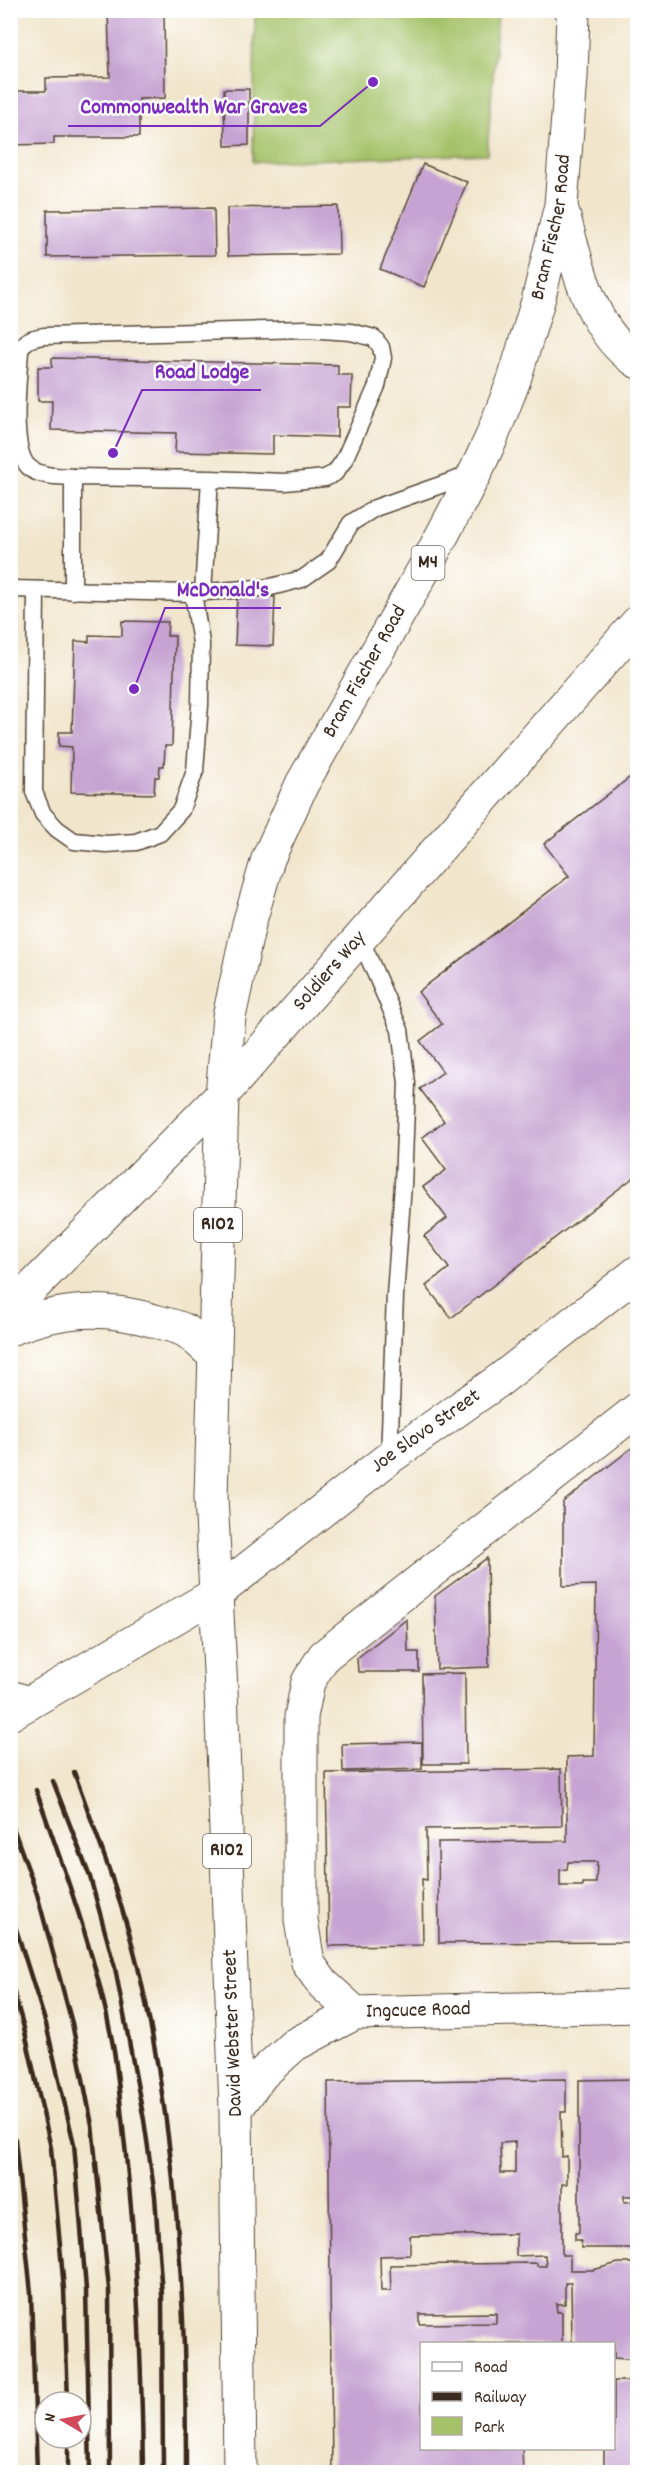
<svg xmlns="http://www.w3.org/2000/svg" width="648" height="2483" viewBox="0 0 648 2483" font-family="Dekko,sans-serif">
	<style>
		.green { fill: #a5c269; stroke: #707644; stroke-width: 1.5 }
		.building { fill: #c6a3d2; fill-rule: evenodd }
		.lines { fill: none; stroke-linecap: round; stroke-linejoin: round }
		.service-casing { stroke: #564638; stroke-width: 19 }
		.minor-casing { stroke: #564638; stroke-width: 35 }
		.secondary-casing { stroke: #564638; stroke-width: 35 }
		.trunk-casing { stroke: #564638; stroke-width: 35 }
		.service { stroke: #fff; stroke-width: 16 }
		.minor { stroke: #fff; stroke-width: 33 }
		.secondary { stroke: #fff; stroke-width: 33 }
		.trunk { stroke: #fff; stroke-width: 33 }
		.rail { stroke: #3b2a1e; stroke-width: 4.5 }
		.labels { text-anchor: middle; dominant-baseline: central; stroke-width: 5; stroke-linejoin: round; paint-order: stroke }
		.shield { fill: #fff; stroke: #766a62; stroke-width: 1.5 }
		.shield-label { font-size: 20px; font-weight: bold; fill: #3b2a1e }
		.street-label { font-size: 21px; fill: #3b2a1e; stroke: #fff }
		.leader { fill: none; stroke: #7b2cbf; stroke-width: 2 }
		.callout-dot { fill: #7b2cbf; stroke: #fff; stroke-width: 2 }
		.callout-label { font-size: 22px; text-anchor: middle; font-weight: bold; fill: #7b2cbf; stroke: #fff; stroke-width: 5; stroke-linejoin: round; paint-order: stroke }
	</style>
	<rect width="100%" height="100%" fill="#fff"/>
	<filter id="ink" filterUnits="userSpaceOnUse"><feTurbulence type="fractalNoise" baseFrequency=".0167" numOctaves="2"/><feDisplacementMap in="SourceGraphic" scale="12" xChannelSelector="R" yChannelSelector="G"/><feConvolveMatrix kernelMatrix="1 2 1 2 8 2 1 2 1" color-interpolation-filters="sRGB"/></filter>
	<filter id="wash" filterUnits="userSpaceOnUse"><feTurbulence type="fractalNoise" baseFrequency=".008" numOctaves="4" result="noise"/><feDisplacementMap in="SourceGraphic" scale="24" xChannelSelector="R" yChannelSelector="G"/><feGaussianBlur stdDeviation="1.35" result="paint"/><feColorMatrix in="noise" values="0 0 0 0 0 0 0 0 0 0 0 0 0 0 0 0 0 1.4 0 .05"/><feComposite in="paint" operator="in"/></filter>
	<g filter="url(#wash)">
		<rect width="100%" height="100%" fill="#f1e6cc"/>
		<polygon class="green" points="255,11 498,11 487,154 253,162"/>
		<g id="blocks">
			<g class="building">
				<polygon points="108,10 164,10 165,98 139,99 139,137 54,137 54,144 10,145 10,91 46,91 46,78 110,77"/>
				<polygon points="224,89 249,89 249,145 225,146"/>
				<polygon points="423,164 467,182 424,287 380,269"/>
				<polygon points="338,206 339,254 228,256 227,208"/>
				<polygon points="214,208 215,255 47,257 47,210"/>
				<polygon points="52,358 338,365 338,375 352,375 351,407 337,407 337,437 273,435 273,454 175,452 176,433 51,430 52,401 38,401 38,367 52,367"/>
				<polygon points="237,596 275,597 273,646 235,645"/>
				<polygon points="122,621 168,622 167,636 175,636 172,746 165,746 164,766 160,766 159,777 155,777 154,794 71,792 72,747 59,746 59,732 72,732 75,641 89,642 89,635 122,636"/>
				<polygon points="638,771 638,1174 451,1318 426,1286 449,1268 424,1236 447,1218 423,1187 446,1170 422,1138 444,1121 420,1089 443,1072 420,1041 442,1024 418,992 569,876 544,844"/>
				<path d="M638,1443V1942L439,1943L438,1842L567,1841V1757L594,1756L596,1585L563,1586V1502ZM568,1862H597L596,1883H583V1886H560V1870L567,1869Z"/>
				<polygon points="487,1558 489,1667 437,1669 435,1596"/>
				<polygon points="407,1619 408,1652 419,1652 419,1672 358,1672 357,1658"/>
				<polygon points="465,1673 466,1764 423,1764 422,1674"/>
				<polygon points="422,1742 422,1769 343,1771 342,1744"/>
				<polygon points="561,1769 562,1826 426,1829 427,1880 422,1879 423,1945 329,1946 326,1773"/>
				<path d="M566,2079V2112H561L562,2157L567,2156V2184H562V2255H570V2270H593L618,2263H638V2360L614,2358V2344H572L571,2283H565V2304H556L557,2312H562V2344H422V2448H522L523,2472H332L328,2082ZM515,2142V2173H501L500,2143ZM516,2234V2256L545,2255L546,2266H537V2263L390,2265L391,2291H381L380,2256L410,2255V2236ZM496,2313V2323L419,2324V2314Z"/>
				<polygon points="638,2079 638,2196 624,2196 624,2202 638,2201 638,2248 581,2248 581,2240 575,2240 575,2233 579,2233 579,2080"/>
				<polygon points="614,2381 638,2381 638,2472 604,2472 604,2448 614,2448"/>
			</g>
		</g>
	</g>
	<g filter="url(#ink)">
		<use href="#blocks" fill-opacity="0" stroke="#564638" stroke-width="1.5"/>
		<g class="lines">
			<g class="service-casing">
				<g id="service">
					<path d="M73,477C59,476 43,477 31,469C8,453 19,376 20,350C25,339 33,338 44,336L306,329L351,332L374,338L381,347L383,358L377,386L344,460L335,473L325,478L285,482L210,479"/>
					<polyline points="10,589 193,593 271,587 302,579 328,561 351,523 375,508 472,474"/>
					<polyline points="36,590 34,792 43,814 57,829 74,841 106,844 136,842 160,833 181,810 195,771 200,705 201,643 193,593"/>
					<polyline points="73,591 73,477 210,479 203,592"/>
					<polyline points="360,938 400,1030 407,1083 403,1184 395,1295 389,1458"/>
				</g>
			</g>
			<g class="minor-casing">
				<g id="minor">
					<polyline points="355,2013 323,1984 308,1963 301,1920 301,1717 308,1682 324,1656 638,1409"/>
					<path id="s1" d="M236,2109L262,2074L294,2045L355,2013L638,2006"/>
				</g>
			</g>
			<g class="secondary-casing">
				<g id="secondary">
					<path id="s2" d="M10,1310L222,1095L638,622"/>
					<path id="s3" d="M10,1714L217,1593L389,1458L501,1379L638,1272"/>
				</g>
			</g>
			<g class="trunk-casing">
				<g id="trunk">
					<path d="M561,207C577,260 587,329 638,362"/>
					<path d="M10,1329C61,1308 103,1306 155,1321C164,1324 177,1326 186,1331C196,1338 205,1348 214,1355"/>
					<polyline points="10,1697 29,1703"/>
					<path id="s4" d="M240,2472L236,2109L221,1690L211,1497L222,1095L229,1017L249,924L268,859L302,784L428,562L475,473L491,439L514,380L538,301L561,205L571,78L573,10"/>
				</g>
			</g>
			<use href="#service" class="service"/>
			<use href="#minor" class="minor"/>
			<use href="#secondary" class="secondary"/>
			<use href="#trunk" class="trunk"/>
			<g class="rail">
				<path d="M74,1772C97,1836 122,1900 138,1967C177,2133 186,2302 186,2472"/>
				<polyline points="53,1781 90,1877 115,1968 144,2120 155,2196 162,2295 163,2472"/>
				<path d="M36,1790C66,1875 98,1961 114,2051C119,2082 121,2114 125,2146C137,2255 142,2363 143,2472"/>
				<polyline points="10,1819 37,1894 72,2023 92,2125 109,2289 110,2472"/>
				<polyline points="10,1910 46,2024 74,2144 86,2289 90,2472"/>
				<polyline points="10,1979 24,2028 51,2148 64,2289 68,2402"/>
				<polyline points="15,2139 31,2293 37,2472"/>
				<polyline points="68,2472 68,2438"/>
			</g>
		</g>
	</g>
	<g class="labels">
		<g class="shield">
			<rect x="411.5" y="546" width="33" height="34" rx="4.5"/>
			<rect x="194" y="1208" width="48" height="34" rx="4.5"/>
			<rect x="203" y="1834" width="48" height="34" rx="4.5"/>
		</g>
		<g class="shield-label">
			<text x="428" y="563">M4</text>
			<text x="218" y="1225">R102</text>
			<text x="227" y="1851">R102</text>
		</g>
		<g class="street-label">
			<text stroke="none"><textPath href="#s4" startOffset="2316">Bram Fischer Road</textPath></text>
			<text stroke="none"><textPath href="#s4" startOffset="1830">Bram Fischer Road</textPath></text>
			<text stroke="none"><textPath href="#s2" startOffset="466">Soldiers Way</textPath></text>
			<text stroke="none"><textPath href="#s3" startOffset="504">Joe Slovo Street</textPath></text>
			<text stroke="none"><textPath href="#s1" startOffset="219">Ingcuce Road</textPath></text>
			<text transform="translate(234 2033) rotate(-92)">David Webster Street</text>
		</g>
	</g>
	<path class="leader" d="M373 82L320 126H68M113 453L142 390H261M134 689L165 608H281"/>
	<g class="callout-dot">
		<circle cx="373" cy="82" r="6"/>
		<circle cx="113" cy="453" r="6"/>
		<circle cx="134" cy="689" r="6"/>
	</g>
	<g class="callout-label">
		<text x="194" y="113">Commonwealth War Graves</text>
		<text x="202" y="378">Road Lodge</text>
		<text x="223" y="596">McDonald's</text>
	</g>
	<rect width="648" height="2483" fill="none" stroke="#fff" stroke-width="36"/>
	<rect x="420" y="2342" width="195" height="108" fill="#ffffff" stroke="#b1aaa5" stroke-width="1.5"/>
	<rect x="432" y="2362" width="30" height="9" fill="#ffffff" stroke="#b1aaa5" stroke-width="1.5"/>
	<text x="474" y="2372" font-size="18" fill="#3b2a1e">Road</text>
	<rect x="432" y="2392" width="30" height="9" fill="#3b2a1e" stroke="#b1aaa5" stroke-width="1.5"/>
	<text x="474" y="2402" font-size="18" fill="#3b2a1e">Railway</text>
	<rect x="432" y="2417" width="30" height="18" fill="#a5c269" stroke="#b1aaa5" stroke-width="1.5"/>
	<text x="474" y="2432" font-size="18" fill="#3b2a1e">Park</text>
	<g transform="translate(63 2420) rotate(280)"><circle r="28" fill="#ffffff" stroke="#b1aaa5" stroke-width="1.5"/>
	<path d="M0-4.5L10 22L0 15L-10 22Z" fill="#d1495b"/>
	<text y="-9" font-size="16" font-weight="bold" text-anchor="middle" fill="#3b2a1e">N</text>
	</g>
</svg>
